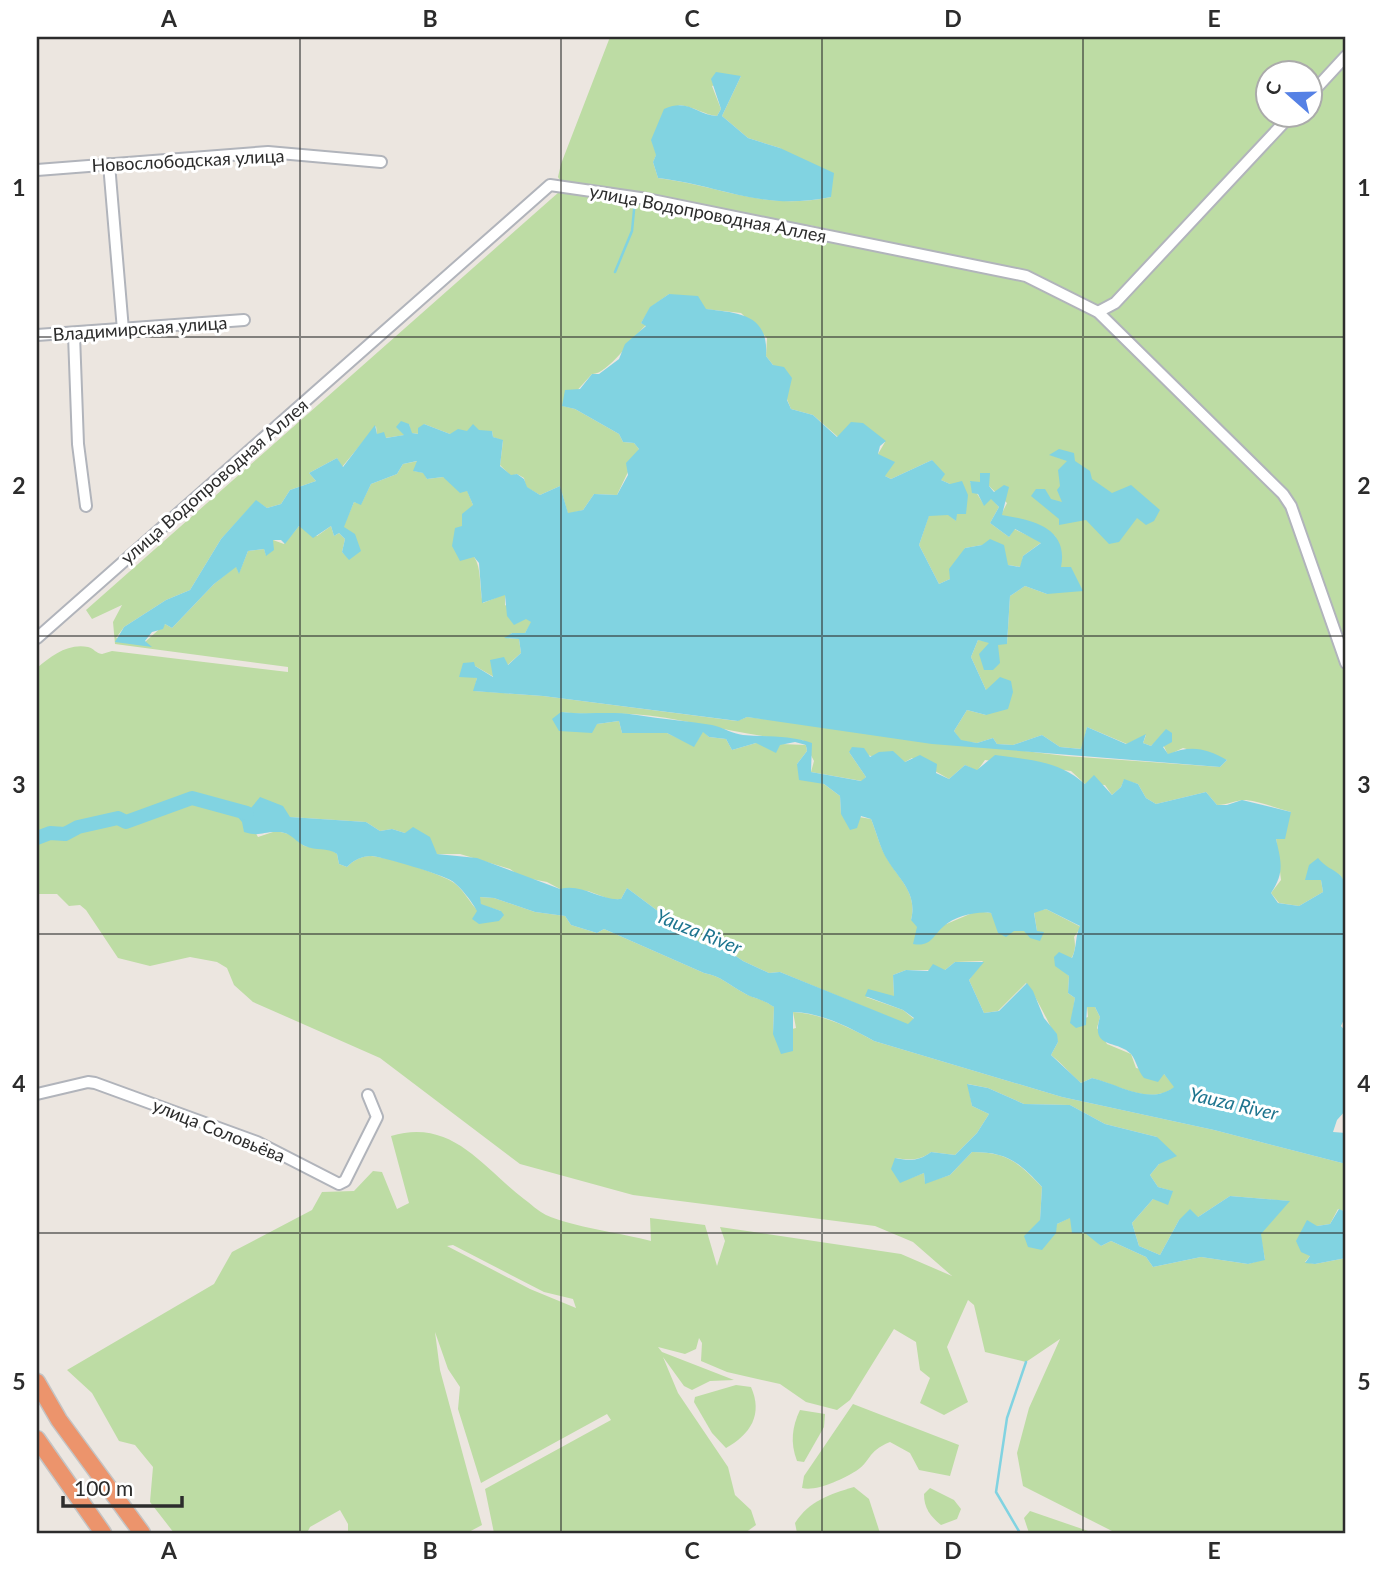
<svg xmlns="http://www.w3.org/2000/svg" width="1383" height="1570" viewBox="0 0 1383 1570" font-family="Lato,sans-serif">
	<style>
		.green { fill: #bddca4; fill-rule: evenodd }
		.water { fill: #81d3e1 }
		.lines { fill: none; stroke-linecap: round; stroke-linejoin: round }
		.stream { stroke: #81d3e1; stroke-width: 2.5 }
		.river { stroke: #81d3e1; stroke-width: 14 }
		.minor-casing { stroke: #b1b4bb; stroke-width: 14 }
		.highway-casing { stroke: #c4c4c4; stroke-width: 19 }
		.minor { stroke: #fff; stroke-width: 10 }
		.highway { stroke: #ec946c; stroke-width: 16 }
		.grid { fill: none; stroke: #2c2c2c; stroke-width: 2; stroke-opacity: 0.55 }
		.labels { text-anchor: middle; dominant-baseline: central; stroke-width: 6; stroke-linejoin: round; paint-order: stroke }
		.street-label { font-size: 18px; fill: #2c2c2c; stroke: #fff }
		.water-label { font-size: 19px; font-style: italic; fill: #1e758f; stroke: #fff }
		.neatline { fill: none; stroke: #2c2c2c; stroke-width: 2.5 }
		.grid-label { font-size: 23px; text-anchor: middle; font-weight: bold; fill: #2c2c2c }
	</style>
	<rect width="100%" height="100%" fill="#ece6e0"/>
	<g class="green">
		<path d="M610,37H1346V888L1340,875L1327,870L1306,880H1321L1323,892L1299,906L1279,903L1271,893L1281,880L1276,838L1291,812C1276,808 1261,802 1246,800C1236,800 1227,805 1217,805L1206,792L1156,804L1146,798L1138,784L1124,780L1121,787L1112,795L1105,785L1085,784L1071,771L985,760L977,771L965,765L949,779L912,758L905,762L849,752L866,777L862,781L811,772L814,761L803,740C746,738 690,718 632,714C608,713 586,715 562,712L597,724L619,721L622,733H667L694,746L703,731L709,737L726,739L732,750L756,743L806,745L807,751L797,764L840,796L841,814L871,819C876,831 879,844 885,855C898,879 918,892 911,920L944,925L977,911L991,913C1002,930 1018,931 1037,931L1034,912L1046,909L1081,927L1074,937C1077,952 1073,958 1062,969L1069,976L1068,993L1075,998L1071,1023L1088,1017L1087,1006L1095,1007L1100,1017L1097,1028L1107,1044L1131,1054L1136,1068L1164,1074L1175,1087C1149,1106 1119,1085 1092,1078L1081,1083C1070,1074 1063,1064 1051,1055L1058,1042C1053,1031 1033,990 1026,983L998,1011L984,1013L969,980L983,961L955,962L945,970H906L893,975L894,996L866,997L903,1010L914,1019L908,1025L780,972L769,973L743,961L724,948L702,944L627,888L621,899L612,900L588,891L560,889L547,882L521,877L510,869L460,854H437L405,833L392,829L380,831L366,822L290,817L240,806L258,837L276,831L293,835L304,846L330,849L337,854L339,864L347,867C354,860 361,856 371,856C391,858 433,871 451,881C469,891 474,920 499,921L501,911L481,905L479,897L494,898L535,912L565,916L571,925L597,933L604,929L704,973C721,976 729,985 744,993C754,999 762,998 774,1007L773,1034L796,1028L793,1012C822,1014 849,1027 874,1041L1062,1097L1214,1130L1346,1164V1212L1338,1209L1330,1224L1317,1226L1310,1256L1305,1262L1315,1264L1346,1258V1533H1116L1023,1486L1017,1453L1029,1408L1060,1339L1026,1362L985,1352L974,1305L968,1300L947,1347L968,1402L944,1415L920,1403L930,1378L920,1370L916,1342L894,1329L850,1400L837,1410L806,1402L780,1384L727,1372L701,1361L702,1343L699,1338L696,1349L685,1354L658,1347L662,1352L734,1380L710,1381L692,1390L684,1386L663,1357L678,1393L728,1467L735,1495L751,1510L756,1525L745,1533H494L485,1489L611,1420L607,1414L481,1483L458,1409L460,1387L448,1369L435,1332L440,1370L482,1525L467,1533H348V1524L340,1510L310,1527L307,1533H174L150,1502L153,1467L135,1445L119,1441L92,1393L67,1370L214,1284L232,1252L312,1210L322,1192L354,1191L373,1171L382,1172L397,1209L409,1203L391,1136C452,1118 481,1166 524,1199C531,1204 538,1211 546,1215C573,1227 621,1233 651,1241L650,1218L705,1225L717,1266L725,1241L720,1227L901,1254L952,1276L913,1242L875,1226L633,1195L520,1164L380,1058L253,1002L234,985L227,968L217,962L190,957L150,966L118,958L86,910L80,905L69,906L57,894H37V668C51,656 68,643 88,647C95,649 95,653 102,654L112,651L288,672V667L115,644L113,622L122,605L92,619L86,610L559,192L647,203L865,249L868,238L809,225L801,226L643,192L562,184L558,177L561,164ZM1268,74H1310V116H1268ZM741,76L722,116L748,138L780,148L831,197C764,211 721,186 658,178L653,162L679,105C695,107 705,115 717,116L721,109L712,86ZM669,294L705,309L741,313L767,338L766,356L773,365L791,409L813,415L838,437L885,442L878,454L885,476L891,479L932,460L941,480L950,484L956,521L948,514L929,515L919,545L939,584L950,579L965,548L982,545L1008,565L1021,567L1023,556L1042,542L1014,529L1009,537L990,523L999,507L991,498L984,505L970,482L989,486L1007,503L1001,515L1055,536L1061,568L1047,594L1025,586L1010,596L1007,644L978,640L971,657L986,690V715L967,710L954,731L961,741L977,743L993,738L997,744L1013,745L1042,735L1060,747L1082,749L1087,727L1127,744L1146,735L1143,743L1151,746L1160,738L1168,755L1183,748L1227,760L1220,767L1066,756L747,717L737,721L543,696L474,691L477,678L468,675L475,666L494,677L521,653L519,639L506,638L512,633H525L532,622L505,605V594L483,603C479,589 482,568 474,557L473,505L467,490L443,477L427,479L424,473L414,471L418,461L403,464L397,474L371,484L361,504L354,502L343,527L348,532L350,559L342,552L345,539L339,533L334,536L331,526L317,536L299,526L284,544L273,540L266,555L264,549L248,551L239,573L236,566L214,584L172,628L165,624L145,642L116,638L124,627L166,600L190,590L221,539L256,501L267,508L281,504L290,490L316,481L309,473L337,458L342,467L376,426L377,435L385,438L405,435L409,424L411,433L419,434L424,424L450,434L492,431L493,437L503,441L500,465L511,476L517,474L524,478L526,487L540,495L560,486L568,514L583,510L594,494L617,495L639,449L634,443L623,442L619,434L575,409L563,406L592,374C607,375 633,337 646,325L641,323L651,307ZM968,1084L988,1088L1024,1104L1070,1105L1105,1124L1157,1137L1159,1164L1150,1175L1158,1187L1172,1191L1153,1199L1132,1223L1139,1246L1160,1255L1179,1220L1198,1217L1230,1196L1289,1201L1260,1234L1265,1259L1248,1264L1201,1257L1153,1267L1146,1257L1111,1241L1101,1246L1071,1217L1057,1224L1040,1220L1042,1187C1018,1162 1007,1152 972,1152L950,1175L925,1183L924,1173L900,1182L895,1158C909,1160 920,1161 931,1152L955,1155L977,1133L989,1114L972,1106ZM453,1245L544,1292L573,1299L576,1308L530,1289L447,1246Z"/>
		<path d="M736,1385L751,1387C763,1414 751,1434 726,1448L712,1433L694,1402L695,1397Z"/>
		<path d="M853,1404L959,1445L950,1476L919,1470L910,1453L890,1442C866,1452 871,1462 856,1471C843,1479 816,1492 802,1488L804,1476Z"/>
		<path d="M800,1410L825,1414L824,1427L804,1462L797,1461C790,1443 792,1427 800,1410Z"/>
		<path d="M854,1487L869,1499L880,1533H797L795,1523C809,1501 830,1494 854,1487Z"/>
		<path d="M930,1488L954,1500L961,1509L957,1519L941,1525C930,1516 924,1508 924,1494Z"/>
		<polygon points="1030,1511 1094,1533 1029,1533 1024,1518"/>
	</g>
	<g class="water">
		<path d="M716,72L741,76L722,116L748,138L780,148L834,173L831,197C761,211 723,186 658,178L653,162L656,155L651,140L664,109C689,98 696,115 717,116L721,109L711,79Z"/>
		<path d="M669,294L698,296L706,309C739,313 769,314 766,356L773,365L784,367L792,378L787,400L791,409L813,415L837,437L851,422L863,423L886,441L880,446L878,454L895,462L885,476L891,479L932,460L945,474L941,480L950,484L962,481L968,495L966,514H957L956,521L948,515L929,516L919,545L939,584L950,579L949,569L965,548L982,545L990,539L1004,545L1008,565L1020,567L1023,556L1041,543L1015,529L1009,537L990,523L999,507L991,499L984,506L978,494L972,493L970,481L980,482V473H990L989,486L994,492L1004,485L1009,487L1002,515C1031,520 1069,527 1061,567H1071L1083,591L1047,594L1025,586L1010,596L1007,644L998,645L1000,663L993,670H984L979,654L989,643L978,640L971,657L986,690L1000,677L1011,681L1013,692L1008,709L986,715L967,710L954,731L961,740L977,743L993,738L997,744L1013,745L1042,735L1060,747L1081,749L1087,727L1126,744L1146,734L1143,743L1151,746L1166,729L1172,733V742L1163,747L1168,754C1191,745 1206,748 1227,760L1220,767L932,744L747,717L738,721L543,696L473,691L477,678L459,677L463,663L474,662L475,666L493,677L490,660L504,657L508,665L521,653L519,639L504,638L512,633H525L531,622L526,619L514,625L507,616L505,595L482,603L479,563L474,557L460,561L452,546L455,528L462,526V514L473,505L467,491L460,493L443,477L427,479L423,473L413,471L417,461L403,464L397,474L371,484L361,505L354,502L344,527L355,534L361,551L349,560L342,552L345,539L339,533L334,536L331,526L313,538L299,526L285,544L281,540H273L274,550L266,556L264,549L248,551L239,574L236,567L214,584L172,628L165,624L163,629L152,632L145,641L152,647L115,642L124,627L166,600L190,590L221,539L256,500L267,508L281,504L290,490L316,481L309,473L337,458L343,467L375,425L377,434L384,432L386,438L404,435L396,427L401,421L409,424L412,433L418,434V428L424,424L450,434L458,429L467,431L473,424L479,430L492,431L493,437L503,440L500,466L511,475L517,474L524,479L527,487L540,495L560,486L568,513L583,510L594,494L617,495L628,475L626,463L639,449L634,443L623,442L619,434L575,409L562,406L565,390L580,389L592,374H599L619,359L625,344L646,326L641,323L650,307Z"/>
		<polygon points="1059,449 1074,453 1075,461 1090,471 1092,479 1112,493 1131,485 1160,510 1154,521 1146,525 1137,518 1119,542 1109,544 1086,520 1059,525 1059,519 1031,496 1036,489 1045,489 1051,499 1062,502 1057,490 1060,486 1058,470 1067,461 1049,455"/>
		<path d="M561,712C586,715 612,711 637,715C662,719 687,721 712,725C722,727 733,734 743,735C766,737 790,735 812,743L811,772L861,781L866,777L849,752L852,747L864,748L870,757L879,752L893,751L905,762L920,755L937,764L936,773L949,779L965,765L977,770L995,755C1029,760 1058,760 1085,784L1094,775L1112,795L1121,787L1124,779L1138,784L1146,798L1156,804L1206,792L1217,805H1227L1242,800L1291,812L1285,839H1276C1281,861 1285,873 1271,893L1278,903L1299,906L1323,892L1321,880H1305L1309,865L1318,858C1325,867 1333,869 1340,875C1352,887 1346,943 1346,960L1343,962L1346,1015L1341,1026L1346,1032V1110L1337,1120L1333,1132L1346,1133V1164L1214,1130L1062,1097L874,1041C849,1027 822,1013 793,1012V1051L781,1054L773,1034L774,1007C761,998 754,999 744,993C729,985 721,976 704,973L604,929L597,933L571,925L565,916L535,912L494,898L480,897L481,904L501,911L504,915L499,921L479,924L472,919L477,911C473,903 460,886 452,881C441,874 386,858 372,856C361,856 354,860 347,867L339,864L337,854C327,847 316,851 305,846C294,841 291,831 276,832C261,832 260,837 244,832L242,822L231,809L240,806L251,808L260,797L283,806L290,817L366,822L380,831L392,829L405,833L413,827L430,837L437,854L477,858L560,889C582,883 600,901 621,899L627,888L702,944L724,948L743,961L769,973L780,972L908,1024L914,1018L903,1010L865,996L868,989L894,996L893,975L906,970L928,971L933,964L945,970L955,962H984L969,980L984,1013L999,1011L1027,983L1033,991L1044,1018L1057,1034L1058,1042L1051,1055L1081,1083L1092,1078C1119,1084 1149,1106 1174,1087L1164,1074L1158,1082L1144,1078C1138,1071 1136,1060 1131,1054C1117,1039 1090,1050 1100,1017L1095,1007H1087L1086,1025L1076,1028L1070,1023L1075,998L1068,993L1069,976L1055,966L1054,957L1059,952L1072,958C1077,947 1075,937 1080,926L1046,909L1034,913L1037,931L1044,932L1040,941L1030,938L1024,931H1014L1006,937L998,933L991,913C977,911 955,916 944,926C932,936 932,947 913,944L917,927L911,920C918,892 898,879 885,856C879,844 876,831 871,819L861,816L857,828L850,830L841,814L840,796L824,784L799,780L797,764L807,751L806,745L795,742L780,745L776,753L756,743L732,750L726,739L709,737L703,732L694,747L667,733H622L619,721L597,724L592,733L559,731L552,719Z"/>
		<path d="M967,1084L988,1088L1024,1104L1070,1105L1105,1124L1157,1137L1177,1156L1159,1164L1150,1175L1158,1187L1173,1191L1168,1205L1153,1199L1132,1223L1139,1246L1160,1255L1179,1220L1190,1209L1198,1217L1230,1196L1290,1201L1261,1234L1265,1260L1248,1264L1201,1257L1153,1267L1146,1257L1111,1241L1101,1246L1085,1233H1072L1070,1218L1057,1224L1056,1233L1042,1250L1028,1247L1024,1236L1040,1220L1042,1187C1019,1162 1007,1152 972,1152L950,1175L925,1184L924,1173L900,1183L891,1169L895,1158C909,1161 920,1161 931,1152L955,1155L977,1133L989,1114L972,1106Z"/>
		<polygon points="1339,1209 1346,1212 1346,1258 1315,1264 1305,1263 1310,1256 1301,1252 1296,1241 1307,1220 1317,1226 1330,1224"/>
	</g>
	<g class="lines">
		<g class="stream">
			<polyline points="615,272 632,231 635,200"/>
			<polyline points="1020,1533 996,1492 1007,1418 1026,1362"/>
		</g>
		<polyline class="river" points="37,838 50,833 65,834 78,827 118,818 126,822 192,798 247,813"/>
		<g class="minor-casing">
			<g id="minor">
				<polyline points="1310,95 1346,56"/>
				<polyline points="109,164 123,330"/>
				<polyline points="37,170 268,152 381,162"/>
				<polyline points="1098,312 1115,303 1290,116"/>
				<polyline points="37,335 244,320"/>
				<polyline points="74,335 78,444 86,506"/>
				<polyline points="37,638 550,185 647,199 1026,276 1098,312 1283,494 1291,506 1346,663"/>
				<polyline points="37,1094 88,1082 95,1083 257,1142 339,1184 345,1181 377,1117 368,1095"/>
			</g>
		</g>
		<g class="highway-casing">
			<g id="highway">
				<polyline points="37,1382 59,1420 142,1533"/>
				<polyline points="37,1439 103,1533"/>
			</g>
		</g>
		<use href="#minor" class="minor"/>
		<use href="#highway" class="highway"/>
	</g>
	<path class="grid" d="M300,37V1533M561,37V1533M822,37V1533M1083,37V1533M37,337H1346M37,636H1346M37,934H1346M37,1233H1346"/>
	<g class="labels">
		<g class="street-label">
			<text transform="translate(188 160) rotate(-3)">Новослободская улица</text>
			<text transform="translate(708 213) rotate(11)">улица Водопроводная Аллея</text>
			<text transform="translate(140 328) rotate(-4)">Владимирская улица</text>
			<text transform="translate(214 481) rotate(-41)">улица Водопроводная Аллея</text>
			<text transform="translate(219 1130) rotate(22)">улица Соловьёва</text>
		</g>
		<g class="water-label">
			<text transform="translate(699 931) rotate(22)">Yauza River</text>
			<text transform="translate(1234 1103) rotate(13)">Yauza River</text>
		</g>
	</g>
	<rect width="1383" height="1570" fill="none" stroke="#ffffff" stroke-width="77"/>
	<g transform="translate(1289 94) rotate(290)"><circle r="33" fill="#ffffff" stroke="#ababab" stroke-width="2"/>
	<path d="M0-5L12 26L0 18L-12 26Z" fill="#5581e5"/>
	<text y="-10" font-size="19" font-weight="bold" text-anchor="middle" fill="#2c2c2c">С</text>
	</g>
	<path d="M63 1496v10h119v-10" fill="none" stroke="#2c2c2c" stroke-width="3.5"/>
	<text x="74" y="1496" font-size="21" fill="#2c2c2c" stroke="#ffffff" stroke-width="5" paint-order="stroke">100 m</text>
	<rect x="38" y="38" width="1306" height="1494" class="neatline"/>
	<g class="grid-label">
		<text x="169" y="27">A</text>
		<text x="430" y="27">B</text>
		<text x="692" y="27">C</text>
		<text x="953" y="27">D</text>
		<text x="1214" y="27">E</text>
		<text x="19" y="196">1</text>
		<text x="1364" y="196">1</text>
		<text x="19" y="494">2</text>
		<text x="1364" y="494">2</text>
		<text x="19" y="793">3</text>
		<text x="1364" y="793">3</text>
		<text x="19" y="1092">4</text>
		<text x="1364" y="1092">4</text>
		<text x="19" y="1390">5</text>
		<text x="1364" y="1390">5</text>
		<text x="169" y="1559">A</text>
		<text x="430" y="1559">B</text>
		<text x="692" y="1559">C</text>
		<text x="953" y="1559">D</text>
		<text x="1214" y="1559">E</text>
	</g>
</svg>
